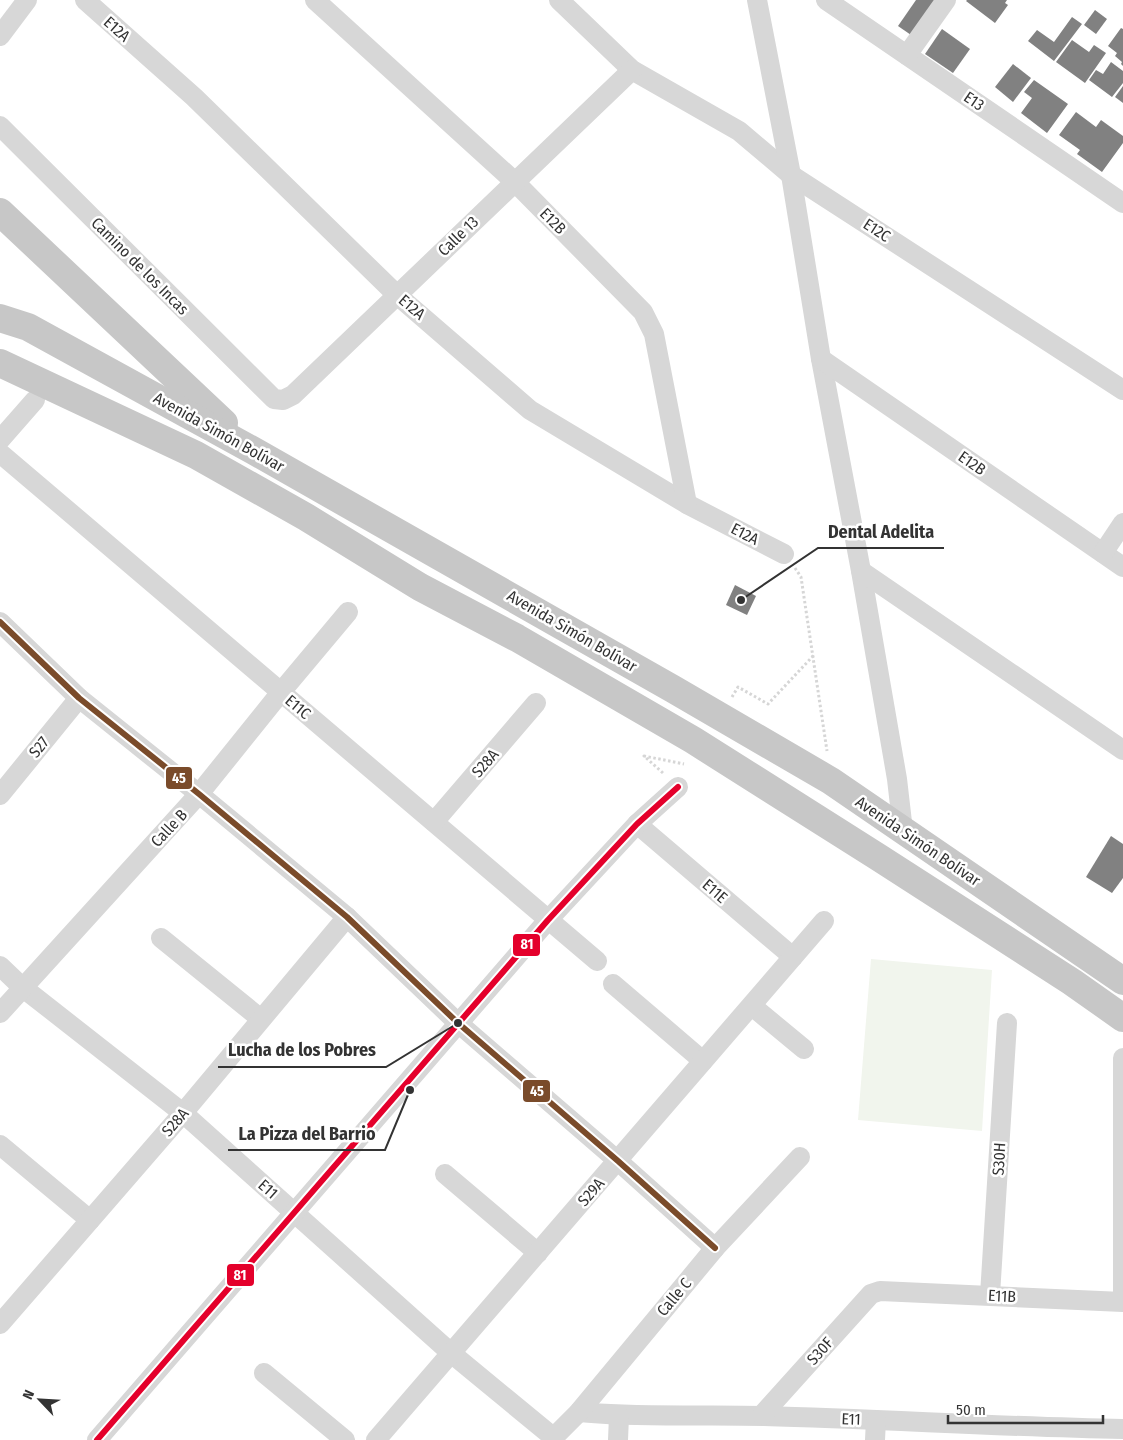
<svg xmlns="http://www.w3.org/2000/svg" width="1123" height="1440" viewBox="0 0 1123 1440" font-family="'Fira Sans Condensed',sans-serif">
	<style>
		.green { fill: #f1f5ed }
		.building { fill: #818181 }
		.lines { fill: none; stroke-linecap: round; stroke-linejoin: round }
		.path { stroke: #d6d6d6; stroke-width: 3; stroke-dasharray: 2.5 2.5; stroke-linecap: butt }
		.minor { stroke: #d7d7d7; stroke-width: 20 }
		.trunk { stroke: #c7c7c7; stroke-width: 28 }
		.bus-1-casing { stroke: #fff; stroke-width: 10 }
		.bus-2-casing { stroke: #fff; stroke-width: 10 }
		.bus-1 { stroke: #7a4b2a; stroke-width: 6 }
		.bus-2 { stroke: #e4002b; stroke-width: 6 }
		.labels { text-anchor: middle; dominant-baseline: central; stroke-width: 5; stroke-linejoin: round; paint-order: stroke }
		.street-label { font-size: 16px; fill: #333; stroke: #fff }
		.leader { fill: none; stroke: #333; stroke-width: 2 }
		.callout-dot { fill: #333; stroke: #fff; stroke-width: 2 }
		.callout-label { font-size: 18px; text-anchor: middle; font-weight: bold; fill: #333; stroke: #fff; stroke-width: 5; stroke-linejoin: round; paint-order: stroke }
		.line-badge { stroke: #fff; stroke-width: 2 }
		.badge-label { font-size: 14px; text-anchor: middle; font-weight: bold; fill: #fff }
	</style>
	<rect width="100%" height="100%" fill="#fff"/>
	<polygon class="green" points="871,959 992,970 982,1131 858,1120"/>
	<g class="building">
		<polygon points="916,0 936,0 911,35 898,26"/>
		<polygon points="967,0 1007,0 1005,3 1008,5 995,23 966,1"/>
		<polygon points="1095,10 1107,19 1096,34 1084,25"/>
		<polygon points="1072,17 1082,24 1054,61 1028,41 1037,30 1054,42"/>
		<polygon points="1121,28 1123,29 1123,66 1121,64 1122,62 1115,56 1117,53 1108,46"/>
		<polygon points="942,29 970,49 953,73 925,54"/>
		<polygon points="1072,40 1089,52 1094,45 1106,53 1085,83 1056,62"/>
		<polygon points="1111,62 1123,71 1123,83 1112,97 1089,80 1096,70 1103,74"/>
		<polygon points="1013,64 1031,78 1013,102 995,87"/>
		<polygon points="1034,80 1068,104 1047,133 1021,113 1032,98 1024,92"/>
		<polygon points="1123,86 1123,103 1115,97"/>
		<polygon points="1076,112 1096,127 1101,120 1123,136 1123,143 1102,172 1077,154 1080,150 1059,135"/>
		<polygon points="735,585 756,596 747,615 726,605"/>
		<polygon points="1111,836 1123,844 1123,878 1112,893 1086,877"/>
	</g>
	<g class="lines">
		<g class="path">
			<polyline points="795,568 801,577 827,751"/>
			<polyline points="732,697 738,687 768,704 814,655"/>
			<polyline points="663,773 644,756 684,764"/>
		</g>
		<g class="minor">
			<polyline points="85,0 194,97 397,295 530,410 687,504 784,554"/>
			<polyline points="315,0 515,182 643,312 654,334 687,504"/>
			<polyline points="559,0 632,70 739,131 791,175 1123,390"/>
			<polyline points="757,0 791,175 821,359 861,571 897,779 903,831"/>
			<polyline points="826,0 1123,203"/>
			<polyline points="0,36 27,0"/>
			<polyline points="907,55 946,0"/>
			<polyline points="0,126 274,399 283,400 293,395 632,70"/>
			<polyline points="821,359 1123,567"/>
			<polyline points="0,440 35,400"/>
			<polyline points="0,453 597,961"/>
			<polyline points="1103,553 1123,523"/>
			<polyline points="861,571 1123,750"/>
			<polyline points="0,622 79,698 199,794 347,917 458,1023 618,1161 715,1248"/>
			<polyline points="0,795 79,698"/>
			<polyline points="434,822 536,703"/>
			<polyline points="637,824 793,957"/>
			<polyline points="161,938 261,1019"/>
			<polyline points="0,966 22,987 183,1113 451,1353 553,1437"/>
			<polyline points="613,984 703,1061"/>
			<polyline points="752,1006 804,1049"/>
			<polyline points="0,1013 199,794 281,692 348,612"/>
			<polyline points="0,1145 90,1220"/>
			<polyline points="445,1174 538,1253"/>
			<polyline points="990,1295 1007,1023"/>
			<polyline points="0,1324 183,1113 347,917"/>
			<polyline points="264,1373 345,1440"/>
			<path d="M579,1412C641,1418 702,1414 764,1416C884,1419 1003,1427 1123,1429"/>
			<polyline points="762,1415 871,1294 880,1291 1123,1302 1123,1058"/>
			<polyline points="97,1440 548,920 637,824 678,787"/>
			<polyline points="376,1440 824,921"/>
			<polyline points="551,1440 579,1412 715,1248 800,1157"/>
			<polyline points="618,1440 619,1416"/>
			<polyline points="875,1440 876,1420"/>
		</g>
		<g class="trunk">
			<polyline points="0,212 224,423"/>
			<polyline points="0,318 28,327 254,451 673,689 831,781 1123,981"/>
			<polyline points="0,363 196,455 306,517 420,587 517,638 693,740 878,857 1072,982 1123,1018"/>
		</g>
		<g class="bus-1-casing">
			<polyline id="bus-1" points="0,622 79,698 199,794 347,917 458,1023 618,1161 715,1248"/>
		</g>
		<g class="bus-2-casing">
			<polyline id="bus-2" points="97,1440 548,920 637,824 678,787"/>
		</g>
		<use href="#bus-1" class="bus-1"/>
		<use href="#bus-2" class="bus-2"/>
	</g>
	<g class="labels">
		<g class="street-label">
			<text transform="translate(117 29) rotate(42)">E12A</text>
			<text transform="translate(974 101) rotate(34)">E13</text>
			<text transform="translate(553 221) rotate(45)">E12B</text>
			<text transform="translate(877 230) rotate(33)">E12C</text>
			<text transform="translate(458 236) rotate(-44)">Calle 13</text>
			<text transform="translate(140 266) rotate(45)">Camino de los Incas</text>
			<text transform="translate(412 307) rotate(41)">E12A</text>
			<text transform="translate(219 432) rotate(29)">Avenida Simón Bolívar</text>
			<text transform="translate(972 463) rotate(35)">E12B</text>
			<text transform="translate(745 534) rotate(27)">E12A</text>
			<text transform="translate(572 631) rotate(30)">Avenida Simón Bolívar</text>
			<text transform="translate(298 707) rotate(40)">E11C</text>
			<text transform="translate(39 747) rotate(-51)">S27</text>
			<text transform="translate(485 763) rotate(-49)">S28A</text>
			<text transform="translate(169 828) rotate(-47)">Calle B</text>
			<text transform="translate(918 841) rotate(34)">Avenida Simón Bolívar</text>
			<text transform="translate(715 891) rotate(41)">E11E</text>
			<text transform="translate(175 1122) rotate(-49)">S28A</text>
			<text transform="translate(999 1159) rotate(-87)">S30H</text>
			<text transform="translate(268 1189) rotate(42)">E11</text>
			<text transform="translate(591 1192) rotate(-49)">S29A</text>
			<text transform="translate(1002 1296) rotate(3)">E11B</text>
			<text transform="translate(674 1297) rotate(-50)">Calle C</text>
			<text transform="translate(820 1351) rotate(-48)">S30F</text>
			<text transform="translate(851 1419) rotate(2)">E11</text>
		</g>
	</g>
	<path class="leader" d="M741 600L818 548H944M458 1023L386 1067H218M410 1090L385 1150H228"/>
	<g class="callout-dot">
		<circle cx="741" cy="600" r="5"/>
		<circle cx="458" cy="1023" r="5"/>
		<circle cx="410" cy="1090" r="5"/>
	</g>
	<g class="callout-label">
		<text x="881" y="538">Dental Adelita</text>
		<text x="302" y="1056">Lucha de los Pobres</text>
		<text x="307" y="1140">La Pizza del Barrio</text>
	</g>
	<g class="line-badge">
		<rect x="165" y="766" width="28" height="24" rx="5" fill="#7a4b2a"/>
		<rect x="512" y="933" width="29" height="24" rx="5" fill="#e4002b"/>
		<rect x="522" y="1079" width="29" height="24" rx="5" fill="#7a4b2a"/>
		<rect x="226" y="1263" width="29" height="24" rx="5" fill="#e4002b"/>
	</g>
	<g class="badge-label">
		<text x="179" y="783">45</text>
		<text x="527" y="949">81</text>
		<text x="537" y="1096">45</text>
		<text x="240" y="1280">81</text>
	</g>
	<g transform="translate(40 1400) rotate(295)" stroke="#ffffff" stroke-width="4" paint-order="stroke">
	<path d="M0-4L9 19L0 12L-9 19Z" fill="#333333"/>
	<text y="-8" font-size="14" font-weight="bold" text-anchor="middle" fill="#333333">N</text>
	</g>
	<path d="M948 1415v8h155v-8" fill="none" stroke="#333333" stroke-width="2.5"/>
	<text x="956" y="1415" font-size="15" fill="#333333" stroke="#ffffff" stroke-width="4" paint-order="stroke">50 m</text>
</svg>
